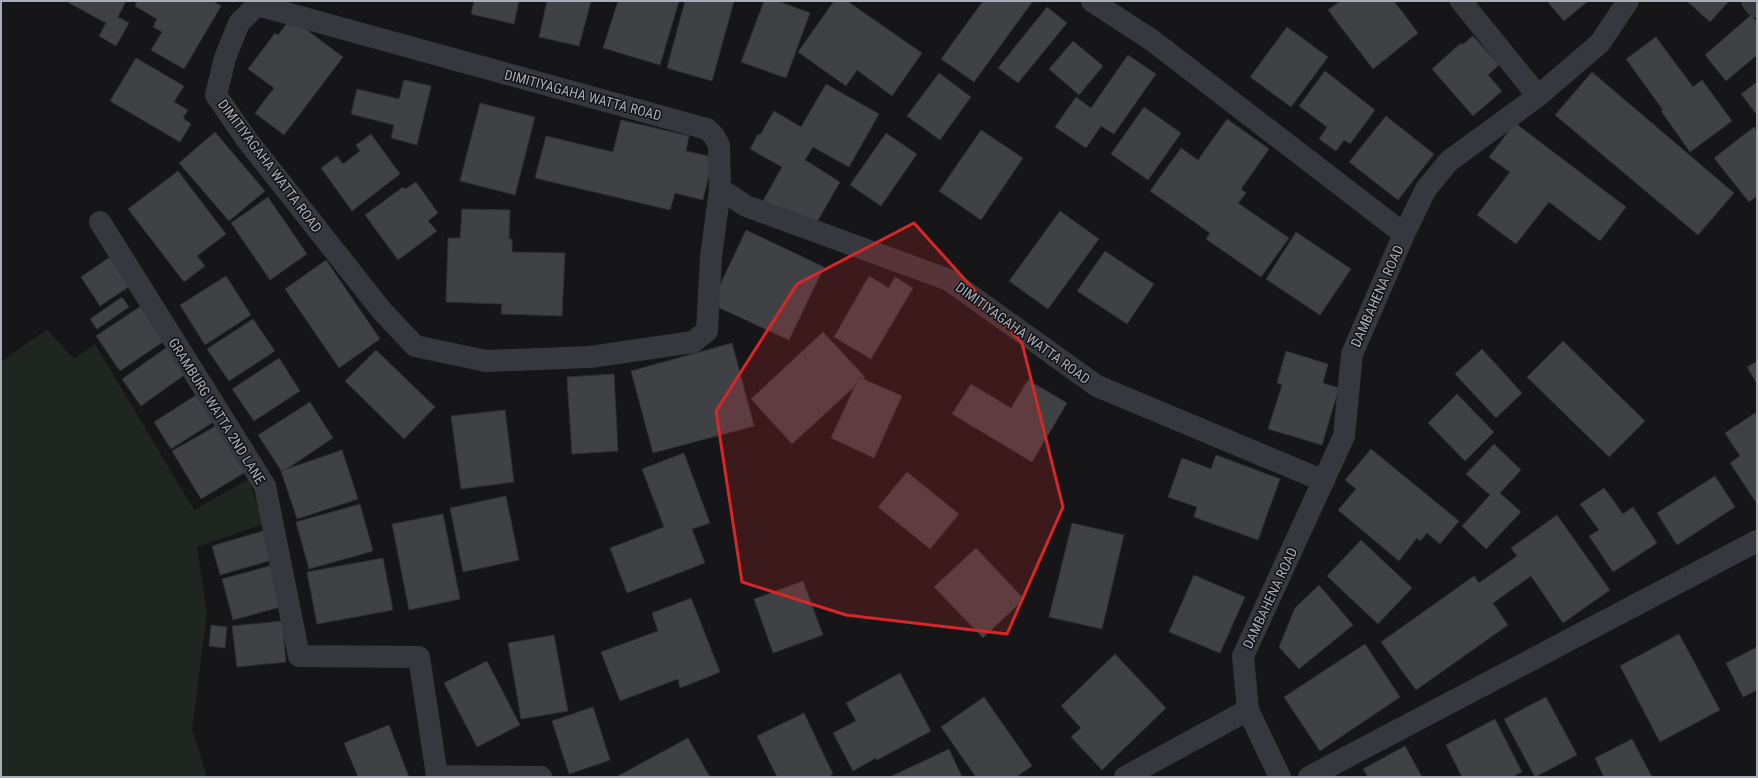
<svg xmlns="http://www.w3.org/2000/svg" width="1758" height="778" viewBox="0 0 1758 778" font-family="'Roboto Condensed',sans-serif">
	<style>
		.green { fill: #1e261f }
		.building { fill: #404145; stroke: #303034 }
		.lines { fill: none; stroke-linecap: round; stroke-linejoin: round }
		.minor { stroke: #37383d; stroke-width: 22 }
		.marked { fill: #d62828; fill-opacity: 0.2; stroke: #d62828; stroke-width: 3; stroke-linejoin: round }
		.labels { text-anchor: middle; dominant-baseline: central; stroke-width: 3; stroke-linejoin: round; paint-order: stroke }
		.street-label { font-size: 14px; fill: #a8adb8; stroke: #111113 }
	</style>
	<rect width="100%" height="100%" fill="#161618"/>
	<polygon class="green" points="47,329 74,359 95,344 194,510 249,479 263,524 197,547 207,613 192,729 207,777 1,777 1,362"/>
	<g class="building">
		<polygon points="70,1 126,1 118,17 129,23 116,46 99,36 106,23 69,3"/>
		<polygon points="137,1 213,1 221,6 184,69 151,50 162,32 153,27 157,19 135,6"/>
		<polygon points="474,1 519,1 514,24 471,14"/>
		<polygon points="547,1 591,1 579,46 539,37"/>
		<polygon points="618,1 679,1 660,65 603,48"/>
		<polygon points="685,1 734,1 712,81 667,68"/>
		<polygon points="764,1 778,1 810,13 786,78 741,62"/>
		<polygon points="834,1 847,1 922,53 892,96 857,70 846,86 798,52"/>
		<polygon points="983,1 1033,1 974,82 941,59"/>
		<polygon points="1340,1 1394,1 1418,33 1373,69 1328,10"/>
		<polygon points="1547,1 1588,1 1564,21"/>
		<polygon points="1687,1 1729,1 1710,22"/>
		<polygon points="1047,7 1067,23 1018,83 998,68"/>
		<polygon points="1751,15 1757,22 1757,55 1726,81 1705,55"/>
		<polygon points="291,18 343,57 284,135 255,113 274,88 248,69 275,33 278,35"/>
		<polygon points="1287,27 1328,57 1291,107 1250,77"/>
		<polygon points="1473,36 1499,65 1488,75 1502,91 1473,116 1432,69 1461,43 1462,45"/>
		<polygon points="1656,37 1693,87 1702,80 1732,121 1690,152 1661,111 1663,110 1626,59"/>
		<polygon points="1073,41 1103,66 1079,95 1049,69"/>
		<polygon points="1128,55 1156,74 1114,134 1101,126 1086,148 1055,127 1076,97 1091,108"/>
		<polygon points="136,58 184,86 174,102 188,110 183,118 191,124 180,142 110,101"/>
		<polygon points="1325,71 1375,110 1350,144 1344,140 1336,151 1319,139 1327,127 1299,106"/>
		<polygon points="1592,72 1734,193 1698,235 1555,115"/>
		<polygon points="939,73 971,97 940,140 907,116"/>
		<polygon points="404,80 431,86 417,145 391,138 394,125 351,114 357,89 399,99"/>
		<polygon points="1757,82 1757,115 1741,94"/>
		<polygon points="826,84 879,114 849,167 813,147 805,160 840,182 813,229 763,201 782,167 750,149 758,134 760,135 774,111 801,127"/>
		<polygon points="480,103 535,117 515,195 460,181"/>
		<polygon points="1144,107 1181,133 1148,180 1111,154"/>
		<polygon points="1386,116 1434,154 1398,200 1349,162"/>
		<polygon points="1227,119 1269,149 1241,189 1246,193 1238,203 1289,238 1261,277 1206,239 1210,233 1150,191 1181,148 1198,160"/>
		<polygon points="621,120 689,136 686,151 713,157 703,200 675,193 670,210 535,178 546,136 613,152"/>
		<polygon points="1515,123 1626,207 1600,241 1549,202 1516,244 1477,215 1510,172 1489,157"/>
		<polygon points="1754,127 1757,131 1757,196 1749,202 1714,158"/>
		<polygon points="981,130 1023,158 981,220 939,191"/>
		<polygon points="215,132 265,191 229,221 179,163"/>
		<polygon points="886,133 917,154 881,206 850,185"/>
		<polygon points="371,134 400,174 352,211 321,168 337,156 343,164 360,151 356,145"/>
		<polygon points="178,171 226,234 197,256 205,266 184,282 128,209"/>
		<polygon points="416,182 438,213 428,221 437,231 398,260 365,215 403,187 405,189"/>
		<polygon points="268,197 307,254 270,280 231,223"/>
		<polygon points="462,209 510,210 509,239 512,239 512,252 565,253 562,316 501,314 502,304 446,302 448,238 460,238"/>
		<polygon points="1060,211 1099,239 1048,309 1009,281"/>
		<polygon points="746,230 824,267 789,340 711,304"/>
		<polygon points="1296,232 1351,269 1320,315 1266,279"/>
		<polygon points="1105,251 1154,284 1127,324 1077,291"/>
		<polygon points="110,257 130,286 100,306 81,277"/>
		<polygon points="326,260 380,339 339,368 285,289"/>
		<polygon points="226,276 251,315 205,345 180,305"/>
		<polygon points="869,276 889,288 895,277 913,288 871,359 834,337"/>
		<polygon points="122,297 129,307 97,329 90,319"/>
		<polygon points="144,304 167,339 120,371 96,336"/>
		<polygon points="253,319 275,351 229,381 207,349"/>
		<polygon points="823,332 865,377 792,444 751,399"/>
		<polygon points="1563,341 1645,421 1609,457 1527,377"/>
		<polygon points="732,343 754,426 653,453 631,371"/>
		<polygon points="170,345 190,371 141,406 122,379"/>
		<polygon points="1482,349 1522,393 1496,418 1455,374"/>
		<polygon points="376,350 435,407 404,439 345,381"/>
		<polygon points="1286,351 1328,364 1323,383 1339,388 1322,445 1268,429 1282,385 1277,383"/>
		<polygon points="279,358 300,391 254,421 232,389"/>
		<polygon points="1757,361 1757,384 1747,367"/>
		<polygon points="614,374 618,451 572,454 567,377"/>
		<polygon points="859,377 902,396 874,458 831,438"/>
		<polygon points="1028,380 1067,403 1032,462 952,414 971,384 1011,408"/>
		<polygon points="201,392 218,419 171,449 154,422"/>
		<polygon points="1457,394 1494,432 1465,461 1428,423"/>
		<polygon points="310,402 333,438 282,472 258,435"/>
		<polygon points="505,410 514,482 461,489 451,416"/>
		<polygon points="1755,413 1757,417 1757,504 1730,463 1740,456 1725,433"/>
		<polygon points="221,423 249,470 201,499 172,451"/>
		<polygon points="1494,444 1521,470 1500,493 1521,512 1486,549 1462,526 1490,495 1466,474"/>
		<polygon points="1371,449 1459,521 1440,544 1427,533 1420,541 1417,538 1399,561 1338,510 1356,489 1345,480"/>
		<polygon points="342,450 358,499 297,519 281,471"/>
		<polygon points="684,453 710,523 692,529 705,563 627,593 610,548 664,527 642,469"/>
		<polygon points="1216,455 1280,479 1258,540 1194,517 1197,507 1168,497 1182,458 1211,469"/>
		<polygon points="907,472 959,514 930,549 878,507"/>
		<polygon points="1715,476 1735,507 1677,545 1657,513"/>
		<polygon points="1604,488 1623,514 1633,507 1657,543 1613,572 1589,536 1599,530 1580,504"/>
		<polygon points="506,496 519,560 463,572 450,508"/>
		<polygon points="360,504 373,551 309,569 296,522"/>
		<polygon points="443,514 460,599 409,610 392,524"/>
		<polygon points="1557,515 1610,590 1563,623 1531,576 1493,603 1508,625 1416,690 1381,642 1474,576 1479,583 1517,556 1511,548"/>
		<polygon points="1072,523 1124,535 1102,629 1049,617"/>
		<polygon points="263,531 272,560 220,575 212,546"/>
		<polygon points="1361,540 1412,588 1378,624 1327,576"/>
		<polygon points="976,548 1024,599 983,638 934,587"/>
		<polygon points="383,558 393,610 317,624 307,572"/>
		<polygon points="273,565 284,606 233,620 222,579"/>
		<polygon points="1194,575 1245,597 1220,653 1169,632"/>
		<polygon points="803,581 823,635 773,653 754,599"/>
		<polygon points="1319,585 1353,625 1299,669 1279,647 1295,608"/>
		<polygon points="691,598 720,672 680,688 678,679 620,701 601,652 658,631 652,613"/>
		<polygon points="282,621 286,662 237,667 232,626"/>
		<polygon points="211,625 227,627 225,648 209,646"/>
		<polygon points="1679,634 1720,710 1660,742 1620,666"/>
		<polygon points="554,635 568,711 521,719 508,643"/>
		<polygon points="1365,644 1400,697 1320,751 1284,697"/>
		<polygon points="1757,647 1757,690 1743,697 1726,663"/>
		<polygon points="1115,654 1166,708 1102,770 1071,737 1081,728 1061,706"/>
		<polygon points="487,661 520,725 477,747 444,683"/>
		<polygon points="900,673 931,731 877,760 876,758 853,771 833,733 856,721 846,703"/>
		<polygon points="984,697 1032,766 1016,777 976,777 941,727"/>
		<polygon points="1546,697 1577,755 1535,777 1504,719"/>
		<polygon points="593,707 610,760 569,774 552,721"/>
		<polygon points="804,713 833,774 828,777 777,777 757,736"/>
		<polygon points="1495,719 1522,772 1512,777 1462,777 1446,745"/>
		<polygon points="389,725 409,777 358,777 344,743"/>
		<polygon points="688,738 710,777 616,777"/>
		<polygon points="1632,739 1652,777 1604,777 1595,758"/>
		<polygon points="1405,746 1422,777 1368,777 1363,769"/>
		<polygon points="949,749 962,777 890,777"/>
	</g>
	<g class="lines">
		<g class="minor">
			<polyline points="1092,1 1153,41 1404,234"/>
			<polyline points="1461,1 1538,96"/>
			<polyline points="1752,1 1757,7"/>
			<polyline points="720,189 711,257 707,331 693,342 590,357 486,361 415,346 382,311 247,140 216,95 225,58 239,23 257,5 707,129 714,136 719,145 720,189 746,206 949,280 1097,386 1324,481"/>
			<polyline points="100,222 265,486 299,656 419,657 437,776 541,777"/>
			<polyline points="1125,777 1248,710"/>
			<polyline points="1280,777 1248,710 1243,656 1344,436 1352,354 1404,234 1426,189 1449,161 1538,96 1600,43 1628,1"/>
			<polyline points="1309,777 1757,541"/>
		</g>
	</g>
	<path class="marked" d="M914,223L1022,343L1063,507L1007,634L846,615L742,582L716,411L797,284Z"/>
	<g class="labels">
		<g class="street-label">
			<text transform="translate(583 95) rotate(15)">DIMITIYAGAHA WATTA ROAD</text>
			<text transform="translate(270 166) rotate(53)">DIMITIYAGAHA WATTA ROAD</text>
			<text transform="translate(1377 296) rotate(-66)">DAMBAHENA ROAD</text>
			<text transform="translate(1023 333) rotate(36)">DIMITIYAGAHA WATTA ROAD</text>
			<text transform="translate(217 411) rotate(58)">GRAMBURG WATTA 2ND LANE</text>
			<text transform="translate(1270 598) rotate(-65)">DAMBAHENA ROAD</text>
		</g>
	</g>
	<rect width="1758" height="778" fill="none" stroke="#a8adb8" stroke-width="4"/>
</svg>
